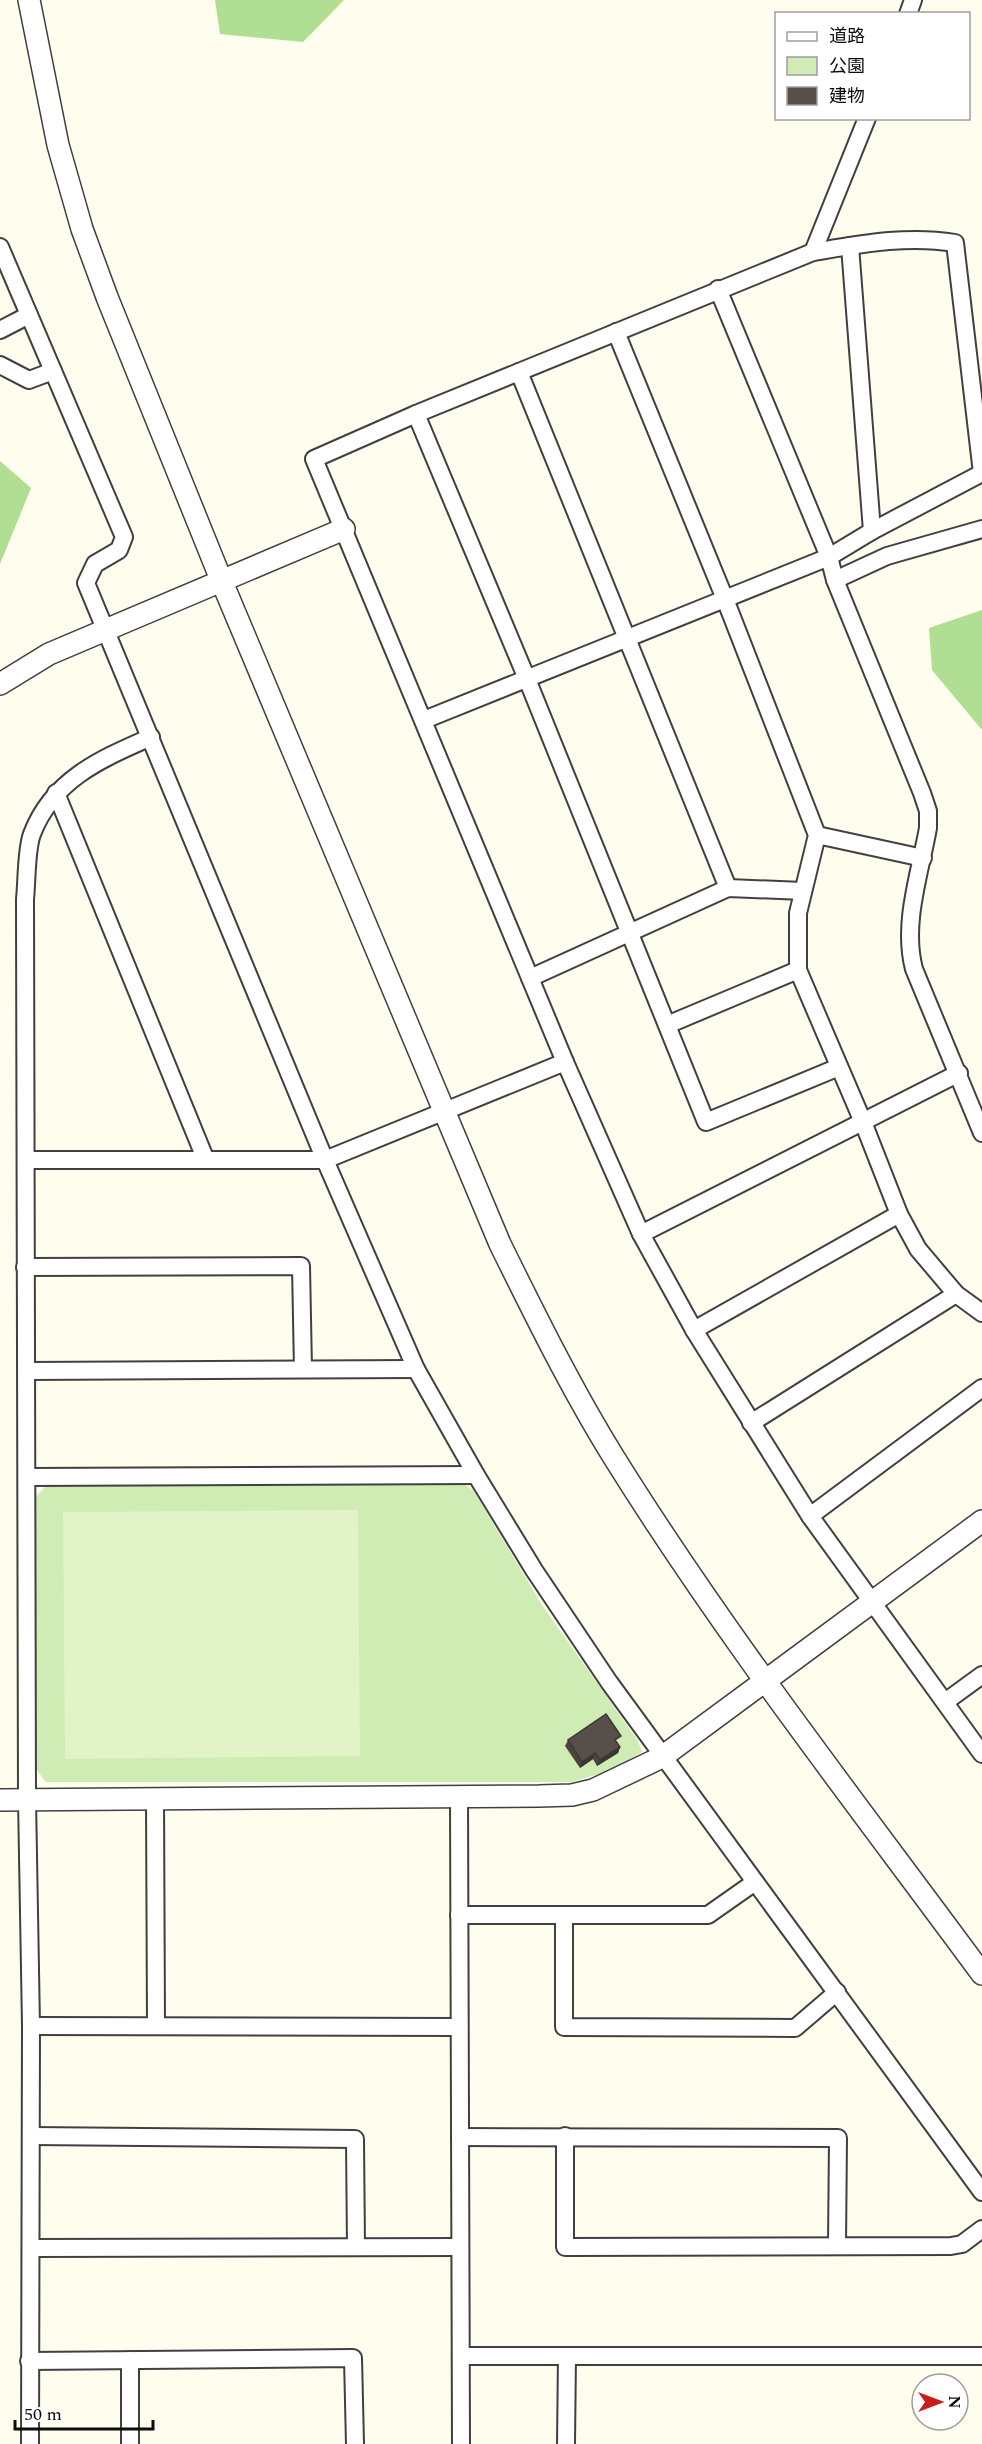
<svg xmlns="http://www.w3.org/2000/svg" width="982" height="2444" viewBox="0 0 982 2444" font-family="Spectral,'Noto Sans JP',serif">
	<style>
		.green { fill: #ceecb4 }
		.forest { fill: #b0de92 }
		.pitch { fill: #e1f3c7 }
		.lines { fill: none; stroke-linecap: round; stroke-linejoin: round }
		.minor-casing { stroke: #404040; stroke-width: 20 }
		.tertiary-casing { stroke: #404040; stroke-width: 24 }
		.minor { stroke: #fff; stroke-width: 16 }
		.tertiary { stroke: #fff; stroke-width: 21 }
		.wall { fill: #4b443f }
		.shaded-wall { fill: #3d3733 }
		.building { fill: #574f49; stroke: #3d3733; stroke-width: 1.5 }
	</style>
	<rect width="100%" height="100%" fill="#fffded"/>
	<polygon class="green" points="461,1482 473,1490 542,1605 638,1741 642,1752 613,1770 571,1782 46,1782 36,1769 35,1497 47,1485"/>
	<g class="forest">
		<polygon points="215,0 344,0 303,42 220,34"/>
		<polygon points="0,461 31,488 0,564"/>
		<polygon points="982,610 982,730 932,670 929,628"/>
	</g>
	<polygon class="pitch" points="358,1510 360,1756 65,1759 63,1512"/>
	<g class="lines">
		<g class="minor-casing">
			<g id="minor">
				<polyline points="908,14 913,0"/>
				<polyline points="850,246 872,531"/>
				<polyline points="0,247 124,537 119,550 95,564 86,583 325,1160 416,1369 476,1475 534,1570 609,1682 982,2192"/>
				<polyline points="813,252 867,118"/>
				<path d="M718,289L829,557L835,580L922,793L928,811V828C920,873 902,924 914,969L982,1133"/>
				<polyline points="0,330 29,315"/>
				<polyline points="616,332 725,599 817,835 798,913 798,970 863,1122 899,1214 918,1249 956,1294 982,1313"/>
				<polyline points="0,365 29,380 53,371"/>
				<polyline points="519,372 728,888"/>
				<polyline points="416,414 527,679 706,1122 839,1067"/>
				<polyline points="835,580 887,556 982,529"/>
				<path d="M424,720L829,557L872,531L982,473L955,243C907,235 861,244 813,252L416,414L314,459L565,1062L641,1234L694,1330L810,1516L982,1754"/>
				<polyline points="56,793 205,1158"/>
				<polyline points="817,835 923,858"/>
				<polyline points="530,978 728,888 803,891"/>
				<polyline points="667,1025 798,970"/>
				<polyline points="26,1160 325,1160 565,1062"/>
				<polyline points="641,1234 959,1073"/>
				<polyline points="25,1267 301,1266 303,1369"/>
				<polyline points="694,1330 899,1214"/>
				<polyline points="28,1371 416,1369"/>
				<polyline points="751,1423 956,1294"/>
				<polyline points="27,1477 476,1475"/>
				<polyline points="810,1516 982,1388"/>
				<polyline points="945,1702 982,1675"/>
				<polyline points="459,1796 461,2444"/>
				<polyline points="155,1798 156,2026"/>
				<polyline points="459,1915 708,1915 755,1882"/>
				<polyline points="564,1916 564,2027 795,2028 837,1992"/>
				<polyline points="31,2026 459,2027"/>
				<polyline points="31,2136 355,2139 356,2247"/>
				<polyline points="565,2136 565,2247 951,2246 962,2244 982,2229"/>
				<polyline points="460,2137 838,2138 837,2245"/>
				<polyline points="31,2248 460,2247"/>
				<polyline points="461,2356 982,2356"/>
				<polyline points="130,2360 130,2444"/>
				<polyline points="29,2361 353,2358 355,2444"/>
				<path d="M30,2444L31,2026L27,1799L25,899C27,881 26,850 32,834C53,779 101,759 151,737"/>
				<polyline points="566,2444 567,2356"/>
			</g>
		</g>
		<g class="tertiary-casing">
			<g id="tertiary">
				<path d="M29,0L58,145L82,229L107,297L222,582L500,1244C535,1315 571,1388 613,1456C725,1636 856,1803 982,1974"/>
				<polyline points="0,684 49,654 344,529"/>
				<polyline points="0,1800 539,1796 572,1795 593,1790 662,1757 982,1521"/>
			</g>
		</g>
		<use href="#minor" class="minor"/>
		<use href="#tertiary" class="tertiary"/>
	</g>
	<polygon class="wall" points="568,1740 618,1742 617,1743 620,1747 618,1753 597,1766 593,1759 580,1768 565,1746"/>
	<g class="shaded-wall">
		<polygon points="620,1747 618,1753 597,1766 600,1760"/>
		<polygon points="595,1753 593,1759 580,1768 582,1762"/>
	</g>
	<polygon class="building" points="606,1714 621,1736 615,1740 620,1747 600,1760 595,1753 582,1762 568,1740"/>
	<rect x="775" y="12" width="195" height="108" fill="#ffffff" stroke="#9e9e9e" stroke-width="1.5"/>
	<rect x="787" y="32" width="30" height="9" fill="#ffffff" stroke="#9e9e9e" stroke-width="1.5"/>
	<text x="829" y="42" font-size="18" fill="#0d0d0d">道路</text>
	<rect x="787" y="57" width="30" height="18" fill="#ceecb4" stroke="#9e9e9e" stroke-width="1.5"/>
	<text x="829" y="72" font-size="18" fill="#0d0d0d">公園</text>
	<rect x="787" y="87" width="30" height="18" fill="#574f49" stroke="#9e9e9e" stroke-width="1.5"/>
	<text x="829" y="102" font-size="18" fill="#0d0d0d">建物</text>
	<g transform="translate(940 2402) rotate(90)"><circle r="28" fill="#ffffff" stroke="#9e9e9e" stroke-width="1.5"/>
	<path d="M0-4.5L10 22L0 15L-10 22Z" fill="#c71e1c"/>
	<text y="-9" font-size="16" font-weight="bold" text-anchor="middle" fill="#0d0d0d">N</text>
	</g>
	<path d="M15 2420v9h138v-9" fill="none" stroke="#0d0d0d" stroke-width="3"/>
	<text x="24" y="2420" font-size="18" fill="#0d0d0d" stroke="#ffffff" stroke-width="4.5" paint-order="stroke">50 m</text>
</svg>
